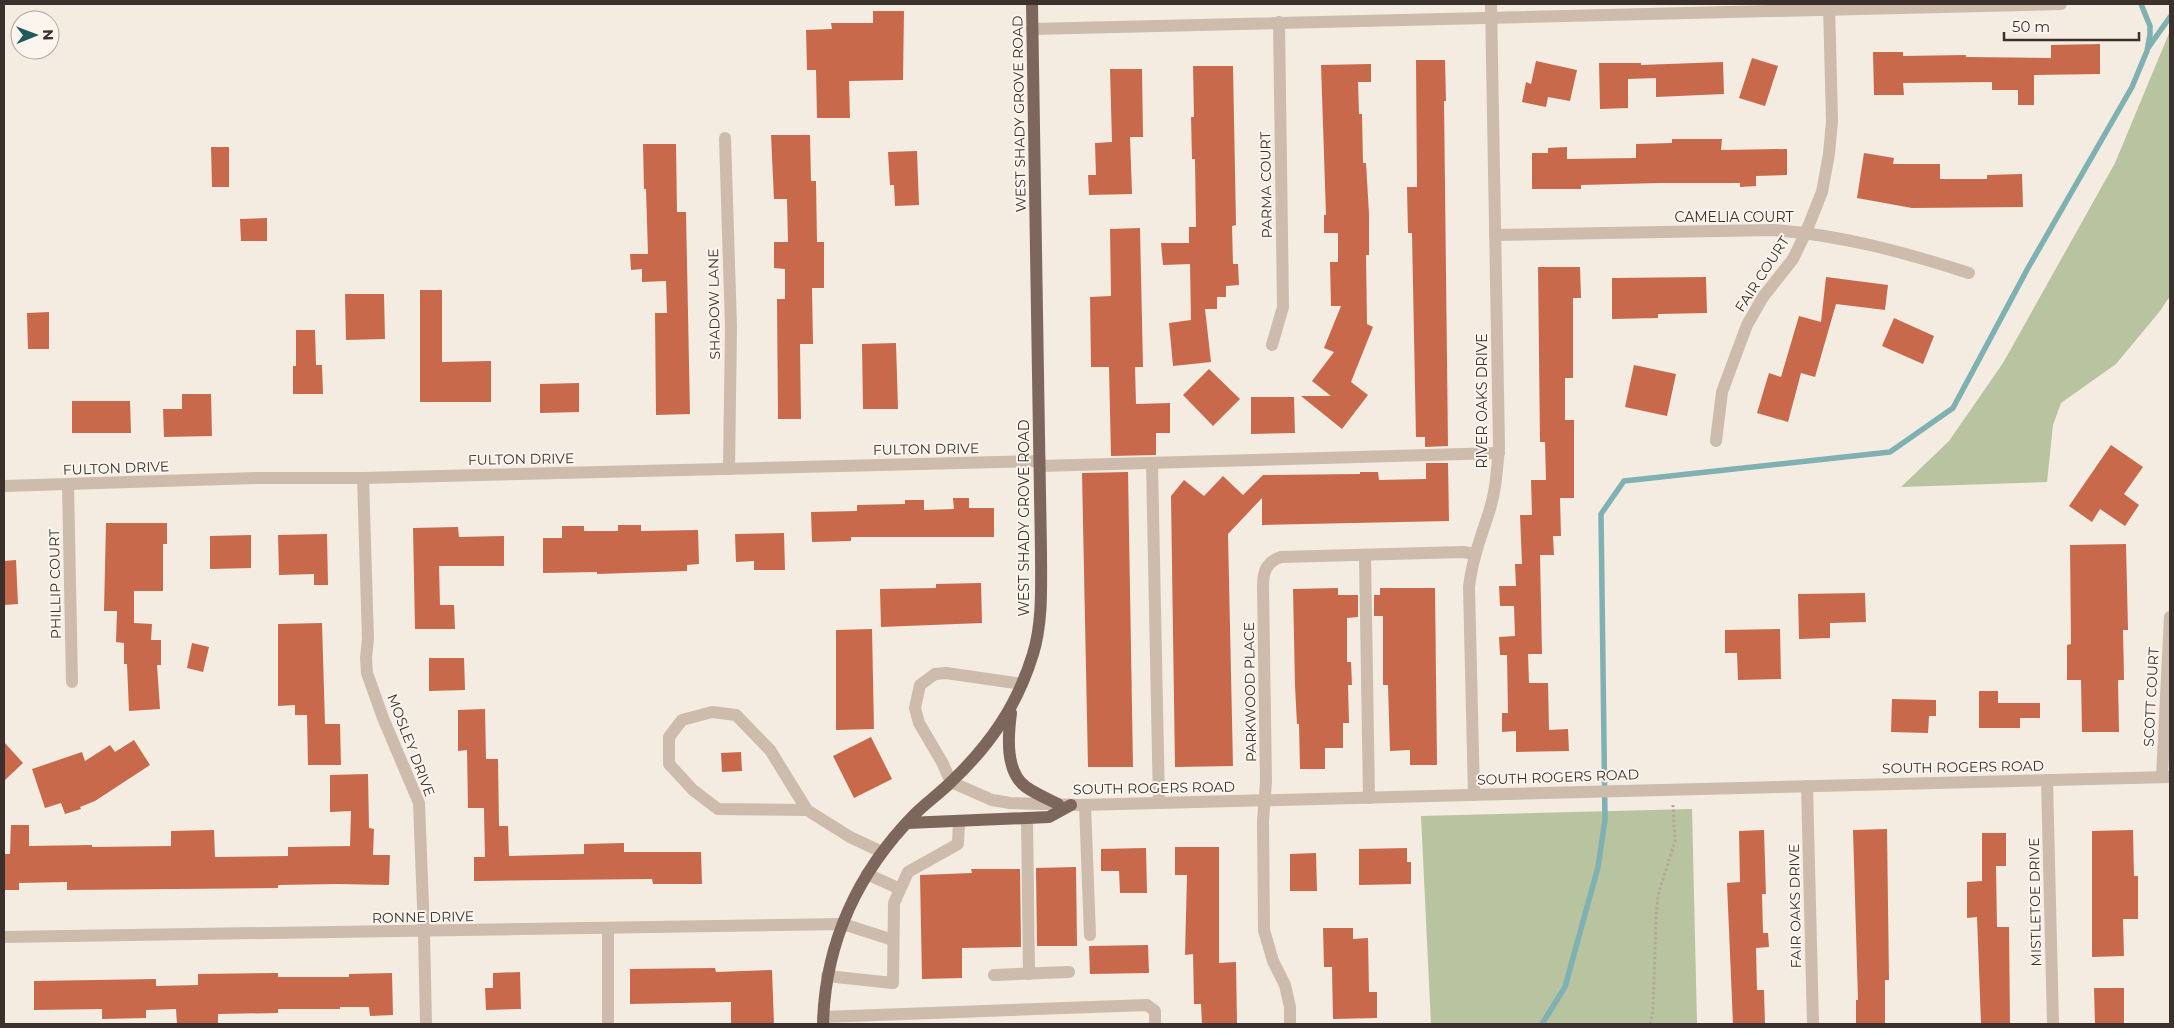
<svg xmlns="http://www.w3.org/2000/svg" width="2174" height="1028" viewBox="0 0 2174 1028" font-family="Montserrat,sans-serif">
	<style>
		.green { fill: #b8c4a0 }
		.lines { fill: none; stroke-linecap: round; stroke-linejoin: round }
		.stream { stroke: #7fb0b2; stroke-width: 5.5 }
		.building { fill: #c8694b }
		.path { stroke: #b9a596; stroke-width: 3; stroke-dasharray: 2.5 2.5; stroke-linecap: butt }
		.minor { stroke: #cdbbac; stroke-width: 12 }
		.major { stroke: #7d675c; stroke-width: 12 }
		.labels { text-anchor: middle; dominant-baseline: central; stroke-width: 4; stroke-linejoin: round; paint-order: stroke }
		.street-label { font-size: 14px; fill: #3b302b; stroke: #fbf5ee }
	</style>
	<rect width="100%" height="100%" fill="#f4ebe1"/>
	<g class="green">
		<polygon points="2170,31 2170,296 2160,311 2116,364 2061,403 2053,425 2047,482 1901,487 1949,441 2003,363 2115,163"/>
		<polygon points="1692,809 1697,1024 1431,1024 1421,816"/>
	</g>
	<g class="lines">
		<g class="stream">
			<polyline points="2148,48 2170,17"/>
			<polyline points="1542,1024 1565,987 1598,867 1605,820 1601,514 1624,481 1890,452 1953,408 2028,268 2132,87 2147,51 2150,35 2150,26 2141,4"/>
		</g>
	</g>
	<g class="building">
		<polygon points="873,11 904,11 903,80 849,81 850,118 817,118 816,70 807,70 806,30 832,29 831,23 873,23"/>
		<polygon points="2100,44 2100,74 2034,75 2034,105 2018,105 2018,90 1992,90 1992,82 1903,83 1904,95 1874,95 1873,52 1903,52 1903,56 1966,55 1966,57 2051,58 2051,45"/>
		<polygon points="1752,58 1778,66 1765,106 1739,98"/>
		<polygon points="1416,60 1445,60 1446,101 1444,101 1448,446 1425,447 1425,437 1416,437 1412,233 1408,233 1407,187 1417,187"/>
		<polygon points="1536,61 1577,70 1570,101 1548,97 1546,107 1522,102 1526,82 1531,84"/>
		<polygon points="1723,62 1724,94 1656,97 1656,78 1628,79 1628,108 1600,109 1599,63 1641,63 1641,65"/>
		<polygon points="1371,64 1371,82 1358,82 1359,114 1362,114 1363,163 1366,163 1369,214 1369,255 1366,255 1367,324 1373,327 1351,382 1368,395 1342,429 1301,396 1331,396 1312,381 1334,352 1324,348 1341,306 1331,306 1330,262 1338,262 1338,233 1324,233 1324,215 1326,215 1321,65"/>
		<polygon points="1193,66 1233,66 1236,225 1232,226 1233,264 1238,264 1239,285 1226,286 1226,297 1217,297 1217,309 1205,309 1211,362 1173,366 1169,323 1191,320 1190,264 1163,265 1161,243 1189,243 1189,227 1196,227 1195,159 1192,159 1191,117 1194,117"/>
		<polygon points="1110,69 1142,69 1143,137 1130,137 1132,194 1089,195 1088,175 1096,175 1095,143 1112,142"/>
		<polygon points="771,135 810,135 811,181 816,181 817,242 824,242 824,288 812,288 813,344 800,344 801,419 778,419 777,299 785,299 785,269 774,268 774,242 788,242 787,199 774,199"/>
		<polygon points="1672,139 1722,139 1721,150 1787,149 1787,175 1756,176 1756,186 1740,187 1740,183 1660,183 1581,185 1581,189 1532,189 1532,153 1548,153 1548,148 1567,147 1567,159 1636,158 1636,144 1672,143"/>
		<polygon points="643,144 676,144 677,212 686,212 690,414 656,415 655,313 667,313 666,281 642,282 642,269 631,270 630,254 648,254 646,189 644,189"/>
		<polygon points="211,147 229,147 229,187 212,187"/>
		<polygon points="917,151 919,205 895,206 894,185 890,185 888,152"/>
		<polygon points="1864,153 1894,158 1893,164 1940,164 1940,179 1987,179 1987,175 2022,174 2023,207 1912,208 1857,198"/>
		<polygon points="267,218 267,241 241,241 240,219"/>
		<polygon points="1140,228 1143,367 1135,367 1136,404 1170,403 1170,433 1156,433 1156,455 1111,456 1109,367 1091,367 1090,297 1111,296 1110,229"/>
		<polygon points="1538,267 1580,267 1581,298 1573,298 1573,378 1565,378 1565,420 1574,420 1574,498 1560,498 1561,536 1553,536 1554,555 1540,555 1542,654 1528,654 1529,683 1548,683 1549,730 1568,729 1569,751 1516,752 1516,731 1502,732 1502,713 1508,713 1507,655 1500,655 1499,637 1515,636 1514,606 1500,606 1499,586 1516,586 1515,564 1522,564 1520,515 1532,515 1531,480 1546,480 1545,442 1540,442"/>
		<polygon points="1706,277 1707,313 1658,314 1658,318 1612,319 1612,278"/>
		<polygon points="1826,277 1888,285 1885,310 1836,304 1815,377 1801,373 1788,422 1757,413 1769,373 1781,377 1799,316 1821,322"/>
		<polygon points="420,290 442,290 442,362 491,361 491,402 420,402"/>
		<polygon points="345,294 384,294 385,339 346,340"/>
		<polygon points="49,312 49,349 28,349 27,313"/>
		<polygon points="1894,318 1934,336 1923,364 1882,346"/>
		<polygon points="296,330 315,330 316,365 322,365 323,394 293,394 293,366 296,366"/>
		<polygon points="896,343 898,409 863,409 862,344"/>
		<polygon points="1634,365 1676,374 1667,416 1625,407"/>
		<polygon points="1209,369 1240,399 1213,426 1183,395"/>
		<polygon points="579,383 579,412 540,413 540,384"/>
		<polygon points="182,394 211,394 212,436 164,437 163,409 182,409"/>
		<polygon points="1251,397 1294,397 1295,433 1251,434"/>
		<polygon points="72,401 130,401 131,433 72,433"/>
		<polygon points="2111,445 2143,467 2124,494 2139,505 2125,526 2100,509 2092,522 2069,506"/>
		<polygon points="1426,463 1448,463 1449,521 1262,525 1262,498 1228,534 1233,766 1175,767 1171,496 1184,480 1204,496 1223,476 1243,495 1263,475 1360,474 1360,472 1378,472 1379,480 1426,479"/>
		<polygon points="1128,472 1133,767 1088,767 1082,473"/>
		<polygon points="953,498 969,498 969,508 994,508 994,537 851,537 851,541 812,542 811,512 857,511 857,505 905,504 905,500 924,500 924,510 954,509"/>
		<polygon points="106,523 167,523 167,544 163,544 163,591 134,591 134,623 152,624 151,640 161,640 161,665 157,665 160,709 129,711 127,664 124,664 124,643 116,642 117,611 104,611"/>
		<polygon points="618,525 641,525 641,531 698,530 699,564 687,565 687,571 597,574 597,572 543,573 543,538 562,538 562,526 584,526 584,531 618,531"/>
		<polygon points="458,527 459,537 504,536 504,566 439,566 440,605 454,605 455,629 415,629 413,528"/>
		<polygon points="784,533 785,570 754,570 754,561 736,562 735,534"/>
		<polygon points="327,534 328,585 314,585 314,574 279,575 278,535"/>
		<polygon points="251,535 251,568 210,569 210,536"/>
		<polygon points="2126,544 2128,630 2123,630 2124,680 2118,680 2119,732 2082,732 2081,680 2067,680 2067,645 2071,644 2070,545"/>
		<polygon points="16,560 18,604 4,605 4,561"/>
		<polygon points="981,583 982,623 881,627 880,589 936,588 936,584"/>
		<polygon points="1338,588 1338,595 1358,595 1358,617 1347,618 1347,662 1351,662 1352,685 1348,685 1349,723 1343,723 1343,748 1325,748 1325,769 1300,769 1299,724 1297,724 1295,686 1293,589"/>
		<polygon points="1380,588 1435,588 1437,765 1410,765 1410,750 1390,751 1388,685 1383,685 1383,616 1374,616 1374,595 1380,595"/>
		<polygon points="1865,593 1866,622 1830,623 1830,638 1799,639 1798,594"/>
		<polygon points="322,623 325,724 340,724 341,765 308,765 307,715 295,715 295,705 278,706 278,624"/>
		<polygon points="872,629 874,729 836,730 836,630"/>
		<polygon points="1780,629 1781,679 1738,680 1737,653 1725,653 1725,630"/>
		<polygon points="192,643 209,647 203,672 187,668"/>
		<polygon points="429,658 464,658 465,690 429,691"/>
		<polygon points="1979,691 1998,691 1998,703 2040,703 2040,718 2020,718 2020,728 1979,728"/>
		<polygon points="1892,699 1936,700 1936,716 1929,716 1928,733 1891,732"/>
		<polygon points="485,709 486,759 498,759 499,826 508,826 509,856 584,854 584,844 624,843 624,852 701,852 702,884 653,884 652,879 474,881 474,857 485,857 484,808 468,808 467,750 458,751 458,710"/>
		<polygon points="871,737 892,779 854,798 833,756"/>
		<polygon points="134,740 150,765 95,801 80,807 81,809 65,814 61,803 45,808 32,769 82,752 85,761 110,745 115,752"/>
		<polygon points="4,742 23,763 4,781"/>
		<polygon points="741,752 742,771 722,772 721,753"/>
		<polygon points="368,774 369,828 374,829 373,855 390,855 389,885 337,884 278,885 278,888 67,890 67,882 19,883 19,890 4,890 4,854 10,854 11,825 29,825 29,846 92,845 92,847 171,846 171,831 214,830 215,857 288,856 288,847 350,846 351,811 330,812 330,775"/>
		<polygon points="1887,829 1889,980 1885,980 1885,1024 1856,1024 1856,1000 1858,1000 1853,830"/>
		<polygon points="1764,830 1766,894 1762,894 1763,933 1768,933 1769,947 1756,948 1757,990 1764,990 1765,1024 1733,1024 1727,883 1740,882 1739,831"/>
		<polygon points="2133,830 2134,876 2138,876 2138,919 2123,919 2124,956 2092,957 2092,831"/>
		<polygon points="1982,833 2006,833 2006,866 1996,866 1997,927 2009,927 2010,1024 1981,1024 1977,917 1967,918 1967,882 1982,881"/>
		<polygon points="1175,847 1219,847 1219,963 1236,962 1237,1024 1202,1024 1201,1004 1194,1004 1193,954 1185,955 1187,875 1175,875"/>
		<polygon points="1146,848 1147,893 1120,893 1119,871 1101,871 1101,849"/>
		<polygon points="1407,848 1407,862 1411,862 1411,884 1359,885 1359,849"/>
		<polygon points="1316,853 1317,891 1290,891 1290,854"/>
		<polygon points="1076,867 1077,946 1037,946 1036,868"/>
		<polygon points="971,869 1020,869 1021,947 962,948 962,978 922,979 920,875 972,873"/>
		<polygon points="1323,928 1353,928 1353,939 1368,938 1369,992 1377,992 1377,1018 1333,1019 1332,967 1324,967"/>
		<polygon points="1148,945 1149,973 1090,974 1089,946"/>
		<polygon points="715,968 716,972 772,970 774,1024 731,1024 731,1002 630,1004 630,969"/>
		<polygon points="520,972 521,1009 486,1010 485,988 493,988 493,973"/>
		<polygon points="278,973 278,977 349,977 349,974 392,973 393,1015 370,1016 369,1007 340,1007 340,1009 278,1009 278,1013 218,1014 218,1023 177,1024 176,1009 146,1010 146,1018 102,1019 102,1009 34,1010 34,981 156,979 156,986 198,985 198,974"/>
		<polygon points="2094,988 2124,988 2124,1024 2095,1024"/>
	</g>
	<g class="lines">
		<polyline class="path" points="1650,1024 1653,1011 1656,918 1658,895 1675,841 1673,805"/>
		<g class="minor">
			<polyline points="1032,29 2061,4"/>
			<polyline points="725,138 731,326 729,469"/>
			<path d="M1495,235L1773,230C1841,235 1904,252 1969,273"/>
			<polyline points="1272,345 1283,307 1279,22"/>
			<polyline points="1716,441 1722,392 1747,325 1763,297 1793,259 1806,232 1822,192 1829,154 1832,121 1829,4"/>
			<polyline points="1152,463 1159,803"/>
			<polyline points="1040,466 1499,453"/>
			<polyline points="363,478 368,639 366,658 367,673 383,718 419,803 424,932 426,1024"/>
			<polyline points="68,485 72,682"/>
			<polyline points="4,486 257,478 363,478 1040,461"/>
			<polyline points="1365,555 1369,798"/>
			<polyline points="1022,684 946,673 935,674 920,685 915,708 919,723 942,762 951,782 992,800 1010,803 1081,805 2170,777"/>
			<polyline points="2162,777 2170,617"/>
			<polyline points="2047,780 2053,1024"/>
			<polyline points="1807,786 1813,1024"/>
			<path d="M1474,795L1469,587C1472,560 1481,537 1489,512C1496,491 1497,469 1499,447L1491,4"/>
			<polyline points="1085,805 1090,935"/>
			<polyline points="807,810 718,809 693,790 669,764 669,737 682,720 712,712 736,715 770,750 807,810 850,837 882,852"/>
			<polyline points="1027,818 1029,974"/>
			<polyline points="867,874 900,889"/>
			<polyline points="4,937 843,924 893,940"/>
			<polyline points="994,975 1069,972"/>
			<polyline points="827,976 893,983 894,903 908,872 958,844 959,821"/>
			<polyline points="823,1017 1147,1005 1155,1011 1155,1024"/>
			<polyline points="608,1024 608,929"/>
			<path d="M1290,1024V1007L1285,985L1273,961L1264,930L1263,821L1266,781L1263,586C1263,572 1266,562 1281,557L1463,552L1475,554"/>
		</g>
		<g class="major">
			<path d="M1011,713C1008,736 1005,772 1026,787C1036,794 1048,799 1058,804"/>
			<polyline points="907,823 1049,817 1071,805"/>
			<path d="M823,1024C825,943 858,872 915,814C926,803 940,793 951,782C990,745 1017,706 1033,654C1043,621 1041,585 1041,551C1040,513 1040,474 1039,436C1037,292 1034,148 1032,4"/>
		</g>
	</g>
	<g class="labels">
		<g class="street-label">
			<text transform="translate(1019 114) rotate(-91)">WEST SHADY GROVE ROAD</text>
			<text transform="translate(1266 185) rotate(-91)">PARMA COURT</text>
			<text x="1734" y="217">CAMELIA COURT</text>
			<text transform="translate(1762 274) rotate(-57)">FAIR COURT</text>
			<text transform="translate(714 304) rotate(-91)">SHADOW LANE</text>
			<text transform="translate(1482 401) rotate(-90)">RIVER OAKS DRIVE</text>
			<text transform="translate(926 449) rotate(-1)">FULTON DRIVE</text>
			<text transform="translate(521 459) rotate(-1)">FULTON DRIVE</text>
			<text transform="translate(116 468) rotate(-2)">FULTON DRIVE</text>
			<text transform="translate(1024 518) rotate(-90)">WEST SHADY GROVE ROAD</text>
			<text transform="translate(55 584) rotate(-91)">PHILLIP COURT</text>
			<text transform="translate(1250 692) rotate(-91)">PARKWOOD PLACE</text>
			<text transform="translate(2151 697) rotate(-87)">SCOTT COURT</text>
			<text transform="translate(411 745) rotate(69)">MOSLEY DRIVE</text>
			<text transform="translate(1963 767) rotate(-1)">SOUTH ROGERS ROAD</text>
			<text transform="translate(1558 777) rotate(-2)">SOUTH ROGERS ROAD</text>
			<text transform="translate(1154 788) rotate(-1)">SOUTH ROGERS ROAD</text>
			<text transform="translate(2035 902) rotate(-91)">MISTLETOE DRIVE</text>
			<text transform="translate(1795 906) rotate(-91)">FAIR OAKS DRIVE</text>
			<text transform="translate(423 917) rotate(-1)">RONNE DRIVE</text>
		</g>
	</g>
	<rect width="2174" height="1028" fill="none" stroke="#3b302b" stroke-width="10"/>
	<g transform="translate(35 35) rotate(89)"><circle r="24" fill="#fbf5ee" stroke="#aea6a0"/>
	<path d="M0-4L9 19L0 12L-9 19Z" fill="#1f5a5e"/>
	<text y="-8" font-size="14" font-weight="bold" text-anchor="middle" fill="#3b302b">N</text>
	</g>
	<path d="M2004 32v8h135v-8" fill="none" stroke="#3b302b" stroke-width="2.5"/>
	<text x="2012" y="32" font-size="15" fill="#3b302b" stroke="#fbf5ee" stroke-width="4" paint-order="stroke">50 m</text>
</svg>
